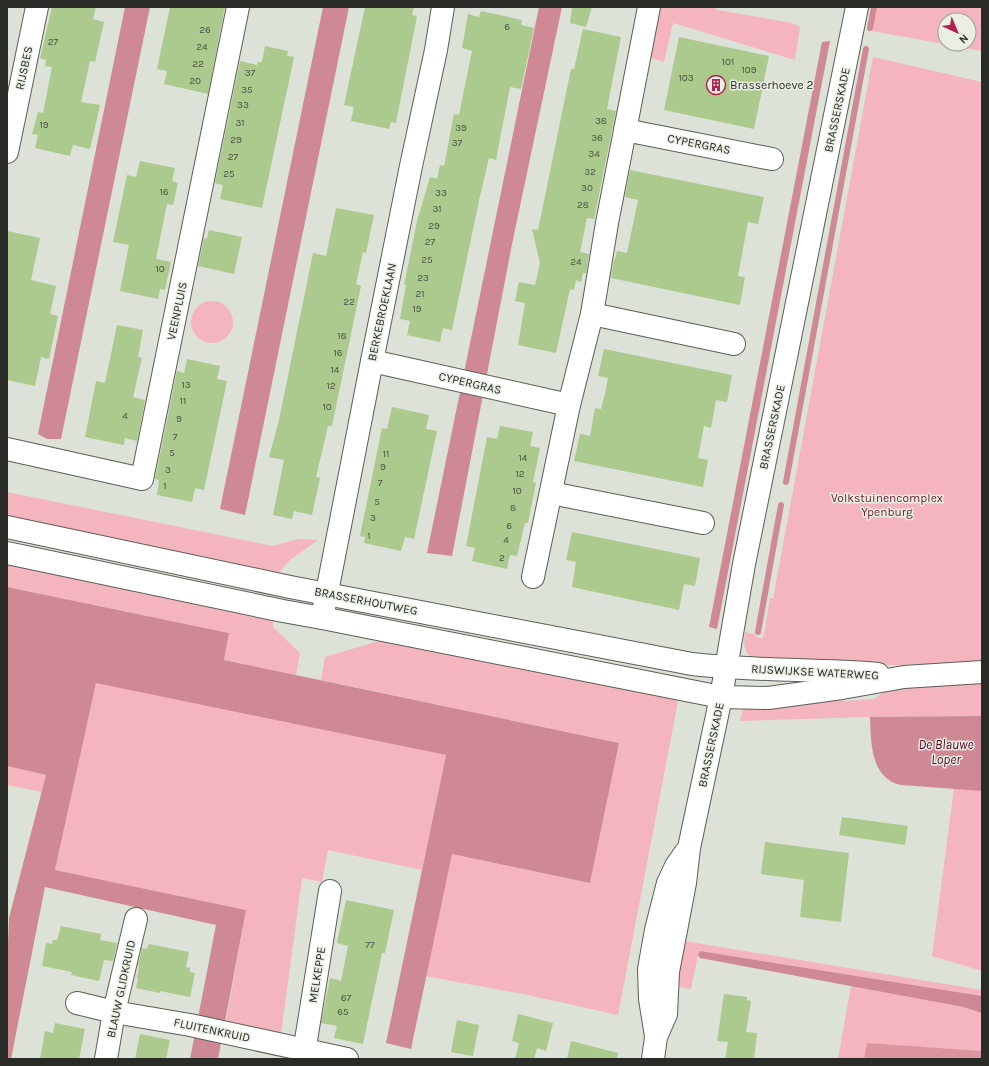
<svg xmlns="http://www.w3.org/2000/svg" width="989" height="1066" viewBox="0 0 989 1066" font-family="Karla,sans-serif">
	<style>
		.green { fill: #f5b5bf; fill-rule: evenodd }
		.forest { fill: #db959f }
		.water { fill: #ce8994 }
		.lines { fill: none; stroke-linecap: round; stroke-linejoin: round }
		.stream { stroke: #ce8994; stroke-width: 6 }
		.building { fill: #acc98e }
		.minor-casing { stroke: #5b5f56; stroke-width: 24 }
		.secondary-casing { stroke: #5b5f56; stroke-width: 24 }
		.minor { stroke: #fff; stroke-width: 22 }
		.secondary { stroke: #fff; stroke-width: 22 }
		.labels { text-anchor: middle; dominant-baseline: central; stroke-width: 3; stroke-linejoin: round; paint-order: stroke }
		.number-label { font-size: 10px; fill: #4a5241 }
		.street-label { font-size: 12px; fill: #292b27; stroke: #e9efe4 }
		.poi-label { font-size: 12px; fill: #292b27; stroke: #e9efe4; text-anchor: start }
		.park-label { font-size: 12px; fill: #6b192f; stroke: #e9efe4 }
		.water-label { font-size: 13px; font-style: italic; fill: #570220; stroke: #e9efe4 }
	</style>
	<rect width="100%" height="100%" fill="#dce2d7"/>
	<g class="green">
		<polygon points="659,7 713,7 718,10 792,23 800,27 795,60 673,23 664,62 649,57"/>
		<path d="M877,7H982V51L872,31ZM945,20H969V44H945Z"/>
		<path d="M873,57L982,82V662L900,665L756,664C745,652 743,648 745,632L754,634L758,638H762L764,635L770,598L773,599Z"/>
		<circle cx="212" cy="322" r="21"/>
		<polygon points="7,492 273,546 298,539 318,540 290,560 277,575 7,517"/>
		<polygon points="7,559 273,615 273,627 300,653 296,675 224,660 229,633 7,587"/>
		<polygon points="382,640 679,696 618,1015 528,995 425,976 452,854 590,883 619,743 321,680 325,657"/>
		<polygon points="96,682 446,755 422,870 328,850 322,882 302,878 281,1034 246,1025 226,1022 246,910 55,870"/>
		<polygon points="982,682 982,716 870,717 740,721 744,704 837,696 842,701 874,699 891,687"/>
		<polygon points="7,766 46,775 42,792 7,785"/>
		<polygon points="954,788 982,791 982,971 932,956"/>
		<polygon points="678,940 982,990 982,996 700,951 698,955 691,989 672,986"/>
		<polygon points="851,986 963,1007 982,1013 982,1051 867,1044 864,1059 838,1059"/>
	</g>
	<polygon class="forest" points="867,1043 982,1051 982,1059 864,1059"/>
	<g class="water">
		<polygon points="125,7 150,7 61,439 47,439 38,434"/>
		<polygon points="323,7 349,7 245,515 220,509"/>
		<polygon points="539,7 562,7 512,244 452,556 427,553"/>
		<polygon points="830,41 717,629 709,627 822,42"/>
		<polygon points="7,587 229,633 224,660 619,743 590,883 452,854 411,1049 386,1043 446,755 96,683 55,870 246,910 218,1059 190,1059 216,925 45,887 11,1059 7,1059 7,969 9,918 46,775 7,766"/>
		<path d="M982,716V791L901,785C897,784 893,783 889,780C870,767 871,737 870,717Z"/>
		<polygon points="700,951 982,996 982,1013 963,1007 700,958 698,955"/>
	</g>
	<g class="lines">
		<g class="stream">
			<polyline points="870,28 874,7"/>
			<polyline points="786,482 866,49"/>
			<polyline points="758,632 781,505"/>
		</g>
	</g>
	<g class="building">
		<polygon points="52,7 96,7 93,19 104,22 95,62 90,61 81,102 100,105 90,149 73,145 70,156 35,148 38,135 32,134 38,112 43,113 52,67 45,66 46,60 40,58"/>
		<polygon points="170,7 225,7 208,94 164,84 167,71 157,69"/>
		<polygon points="365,7 414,7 412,15 417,16 396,123 391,122 389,129 351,121 354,107 344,105"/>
		<polygon points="572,7 592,7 586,27 570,23"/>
		<polygon points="481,11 522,20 521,25 534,28 521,89 510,87 496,160 489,158 480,196 452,330 443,328 440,342 407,335 410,321 400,319 406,285 404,285 417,221 430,177 437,179 440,165 444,166 454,114 459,115 472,51 462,48 468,14 479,17"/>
		<polygon points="583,29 621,37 607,109 616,111 594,219 587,218 580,252 589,254 586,273 583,273 581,282 576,280 574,290 570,289 556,353 518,345 525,303 515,301 519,282 535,285 540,263 532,229 538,230 571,69 574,69"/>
		<polygon points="679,37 769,56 754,129 664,110"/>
		<polygon points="265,46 288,51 287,56 294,57 262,208 220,199 223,185 215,183 240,61 257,65 258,62 262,62"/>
		<polygon points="140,161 175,168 172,181 178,183 173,205 167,204 156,259 171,262 165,290 160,289 158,299 120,291 129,245 113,242 127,175 136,177"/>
		<polygon points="630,170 764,197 758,224 748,222 738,276 745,277 740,305 611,278 614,259 615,260 617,251 627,253 638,200 625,197"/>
		<polygon points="336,208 374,215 366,253 363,252 356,284 361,286 332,426 328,426 316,477 320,478 312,515 294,511 292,519 273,515 284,460 269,457 279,420 313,253 326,256"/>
		<polygon points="209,230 242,237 234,274 198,266 204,238 207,239"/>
		<polygon points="7,231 40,238 31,280 56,286 50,314 58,316 49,359 41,357 35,386 7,380"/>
		<polygon points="117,325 143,330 138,357 142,358 133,397 145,400 137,441 125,438 124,445 85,437 96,381 105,383"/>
		<polygon points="604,349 732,375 727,402 716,400 711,428 704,426 698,458 708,460 703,487 574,461 580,434 590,436 595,408 601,409 605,394 608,378 598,376"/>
		<polygon points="187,359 220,366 217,379 227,381 204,490 195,488 192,502 157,495 159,480 155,479 177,371 184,373"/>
		<polygon points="392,407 429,415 426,429 437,431 414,539 405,537 401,551 364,543 365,537 360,536 382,428 387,429"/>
		<polygon points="500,426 533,432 530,446 540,448 533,482 536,483 528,523 525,523 517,556 510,555 507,569 472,561 475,548 466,546 487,437 497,439"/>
		<polygon points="572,532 700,558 695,586 684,584 679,610 572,587 576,562 566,560"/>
		<polygon points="842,817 908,826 905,845 839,835"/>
		<polygon points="765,842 849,853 841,922 800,917 804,880 761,874"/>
		<polygon points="346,900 394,910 385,953 382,953 363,1044 334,1038 337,1026 321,1023 330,978 341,981 348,946 337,943"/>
		<polygon points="61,926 101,934 100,940 117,943 113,961 104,960 99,981 71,975 72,972 42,966 46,943 52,944 53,940 57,940"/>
		<polygon points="149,944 189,952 186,967 190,968 190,972 195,973 190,997 160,991 160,993 136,988 138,978 137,978 139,966 138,966 142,948 147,949"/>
		<polygon points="724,994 747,997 747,1000 751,1001 746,1032 757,1033 754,1059 725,1059 728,1042 717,1041"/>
		<polygon points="518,1014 553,1023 546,1051 537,1048 534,1059 515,1059 519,1043 512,1041"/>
		<polygon points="457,1020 479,1025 473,1056 451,1052"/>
		<polygon points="55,1023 85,1029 79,1059 40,1059 45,1031 53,1033"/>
		<polygon points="140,1034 170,1040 166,1059 135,1059"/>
		<polygon points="571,1041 618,1053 617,1059 567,1059"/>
	</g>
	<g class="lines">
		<g class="minor-casing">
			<g id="minor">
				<polyline points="625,130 772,159"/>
				<polyline points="7,152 37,7"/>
				<polyline points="592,314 734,344"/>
				<polyline points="372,361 569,405"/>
				<polyline points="7,449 142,479 238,7"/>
				<polyline points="551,493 703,523"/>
				<polyline points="533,577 569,405 592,314 607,223 649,7"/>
				<polyline points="322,618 372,361 411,166 436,50 443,7"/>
				<polyline points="77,1003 114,1012 190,1025 347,1059"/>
				<polyline points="656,1036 650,999 649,969 656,930 668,883 676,866 685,853"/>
				<polyline points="106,1059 114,1012 136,919"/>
				<polyline points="303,1059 330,891"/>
				<polyline points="653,1059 656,1037 666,1014 668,972 685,883 689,848 721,697 744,564 857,7"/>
			</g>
		</g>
		<g class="secondary-casing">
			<g id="secondary">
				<path d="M7,527L290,587L692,664C754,671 816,669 878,674"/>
				<polyline points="7,553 283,611 322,618 721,697 768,698 842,688 904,677 982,672"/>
			</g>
		</g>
		<use href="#minor" class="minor"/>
		<use href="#secondary" class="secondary"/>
	</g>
	<defs>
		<g id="building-ring" transform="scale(1)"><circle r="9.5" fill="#e9efe4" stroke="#b4234f" stroke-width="1.5"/><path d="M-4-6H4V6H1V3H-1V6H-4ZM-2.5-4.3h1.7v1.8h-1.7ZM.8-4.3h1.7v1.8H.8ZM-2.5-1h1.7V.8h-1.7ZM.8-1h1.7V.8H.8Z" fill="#b4234f"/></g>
	</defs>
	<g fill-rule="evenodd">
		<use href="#building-ring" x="716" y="85"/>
	</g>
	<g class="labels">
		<g class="number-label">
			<text x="507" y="27">6</text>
			<text x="205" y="30">26</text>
			<text x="53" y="42">27</text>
			<text x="202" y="47">24</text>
			<text x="728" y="62">101</text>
			<text x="198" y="64">22</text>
			<text x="749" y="70">109</text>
			<text x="250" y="73">37</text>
			<text x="686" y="78">103</text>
			<text x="195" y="81">20</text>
			<text x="247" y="90">35</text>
			<text x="243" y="105">33</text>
			<text x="601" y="121">38</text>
			<text x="240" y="123">31</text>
			<text x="44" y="125">19</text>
			<text x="461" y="128">39</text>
			<text x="597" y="138">36</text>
			<text x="236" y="140">29</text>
			<text x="457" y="143">37</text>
			<text x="594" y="154">34</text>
			<text x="233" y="157">27</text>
			<text x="590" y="172">32</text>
			<text x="229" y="174">25</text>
			<text x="587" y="188">30</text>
			<text x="164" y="192">16</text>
			<text x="441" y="193">33</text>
			<text x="583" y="205">28</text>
			<text x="437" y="209">31</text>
			<text x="434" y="226">29</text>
			<text x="430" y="242">27</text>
			<text x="427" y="260">25</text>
			<text x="576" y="262">24</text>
			<text x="160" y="269">10</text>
			<text x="423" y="278">23</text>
			<text x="420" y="294">21</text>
			<text x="349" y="302">22</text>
			<text x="417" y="309">19</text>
			<text x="342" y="336">18</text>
			<text x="338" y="353">16</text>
			<text x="335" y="370">14</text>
			<text x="186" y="385">13</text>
			<text x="331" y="386">12</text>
			<text x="183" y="401">11</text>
			<text x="327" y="407">10</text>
			<text x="125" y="416">4</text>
			<text x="179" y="419">9</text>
			<text x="175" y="437">7</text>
			<text x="172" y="453">5</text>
			<text x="386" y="454">11</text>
			<text x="523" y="458">14</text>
			<text x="383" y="467">9</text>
			<text x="168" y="470">3</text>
			<text x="520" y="474">12</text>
			<text x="380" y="483">7</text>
			<text x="165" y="486">1</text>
			<text x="517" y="491">10</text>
			<text x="377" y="502">5</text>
			<text x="513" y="508">8</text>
			<text x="373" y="518">3</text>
			<text x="509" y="526">6</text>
			<text x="369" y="536">1</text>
			<text x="506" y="540">4</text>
			<text x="502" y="558">2</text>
			<text x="370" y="945">77</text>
			<text x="346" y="998">67</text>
			<text x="343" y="1012">65</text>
		</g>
		<g class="street-label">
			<text transform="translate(24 68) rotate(-78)">RIJSBES</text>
			<text transform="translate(837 110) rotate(-78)">BRASSERSKADE</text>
			<text transform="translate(699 144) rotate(11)">CYPERGRAS</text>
			<text transform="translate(177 311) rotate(-78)">VEENPLUIS</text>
			<text transform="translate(382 312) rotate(-78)">BERKEBROEKLAAN</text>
			<text transform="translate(470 383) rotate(13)">CYPERGRAS</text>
			<text transform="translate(772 427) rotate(-78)">BRASSERSKADE</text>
			<text transform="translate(366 601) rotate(11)">BRASSERHOUTWEG</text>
			<text transform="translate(815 672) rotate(3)">RIJSWIJKSE WATERWEG</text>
			<text transform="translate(711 745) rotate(-78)">BRASSERSKADE</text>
			<text transform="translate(317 975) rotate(-81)">MELKEPPE</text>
			<text transform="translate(121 989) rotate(-78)">BLAUW GLIDKRUID</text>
			<text transform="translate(212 1030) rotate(12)">FLUITENKRUID</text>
		</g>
		<g class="poi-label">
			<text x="730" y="85">Brasserhoeve 2</text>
		</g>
		<g class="park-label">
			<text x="887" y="498">Volkstuinencomplex<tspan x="887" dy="14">Ypenburg</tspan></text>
		</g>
		<g class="water-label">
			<text x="946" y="744">De Blauwe<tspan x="946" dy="15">Loper</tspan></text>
		</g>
	</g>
	<rect width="989" height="1066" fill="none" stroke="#292b27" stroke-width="16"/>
	<g transform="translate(957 32) rotate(136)"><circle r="19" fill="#e9efe4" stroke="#9ca198"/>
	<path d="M0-3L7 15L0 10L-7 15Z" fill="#b4234f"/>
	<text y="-6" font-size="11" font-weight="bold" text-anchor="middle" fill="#292b27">N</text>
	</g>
</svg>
